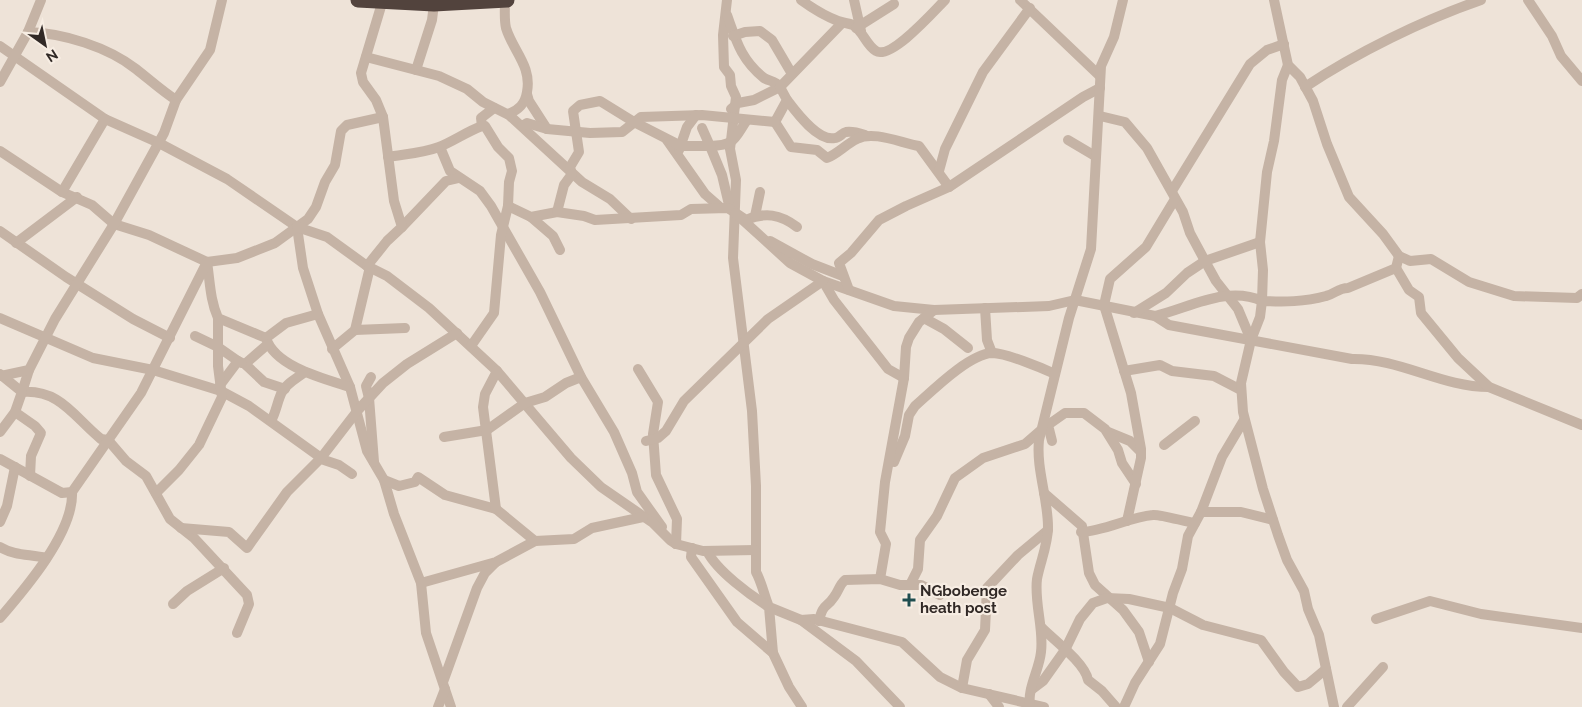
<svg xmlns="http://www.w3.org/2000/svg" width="1582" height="707" viewBox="0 0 1582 707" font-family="Raleway,sans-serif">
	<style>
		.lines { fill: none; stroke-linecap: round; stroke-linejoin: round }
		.minor { stroke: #c5b3a5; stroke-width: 10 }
		.highway { stroke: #52433d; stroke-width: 15 }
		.poi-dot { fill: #1f4d4f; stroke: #f7ede3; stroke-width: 2 }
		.labels { text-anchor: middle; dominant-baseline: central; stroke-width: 4.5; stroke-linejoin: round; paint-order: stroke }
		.poi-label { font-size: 15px; font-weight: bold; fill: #312926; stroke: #f7ede3; text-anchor: start }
	</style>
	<rect width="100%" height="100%" fill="#eee3d8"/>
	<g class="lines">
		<g class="minor">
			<path d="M505,0C505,9 504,20 506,28C513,51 532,66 527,92C525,104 519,110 508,114"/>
			<path d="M727,0L723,35L724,67L730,75L731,86L736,97L730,149L736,180L733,258L752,411L756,486V572C762,583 764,595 769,607L801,620L814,619L902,642L940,677L962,688L1044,707"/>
			<path d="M801,0C812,8 825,16 838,21C843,23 848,23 853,25C863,31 866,45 876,51C891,60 934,11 945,0"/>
			<polyline points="854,0 861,31"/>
			<polyline points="1020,0 1100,76"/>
			<polyline points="1274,0 1288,65 1300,77 1313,101 1327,144 1349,197 1383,234 1399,256 1410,261 1431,259 1469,282 1514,296 1577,298 1582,294"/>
			<polyline points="1528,0 1552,36 1561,56 1582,81"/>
			<path d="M727,15C736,40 741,60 764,78C770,82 775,80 780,87L754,100L738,103L731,109"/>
			<polyline points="856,28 894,4"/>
			<path d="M28,32C63,33 108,47 136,69C150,80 162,91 176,100"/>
			<polyline points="733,36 745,32 760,31 772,40 792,74"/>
			<polyline points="0,46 105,119 159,143 227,179 297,227 303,268 318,314 350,387 367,451 384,480 394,514 421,583 426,633 451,707"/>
			<polyline points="366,57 439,76 467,89 483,102 509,115 582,182 610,199 631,219"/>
			<polyline points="416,70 432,20 434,4"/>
			<polyline points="0,82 28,32 41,0"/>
			<path d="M1305,87C1356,53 1423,20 1481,0"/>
			<polyline points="527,94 529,101 547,129"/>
			<path d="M787,100C796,112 818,142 835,138C839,138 842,133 846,132C852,131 859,133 865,135"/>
			<polyline points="1100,116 1125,122 1147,148 1183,212 1190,233 1205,261 1216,281 1238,309 1251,340"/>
			<path d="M775,122L791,147L817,150L827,158C839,153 846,144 857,139C873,130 901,143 919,146L949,187"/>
			<polyline points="775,122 787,100 780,87 842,23"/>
			<polyline points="482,126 481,118 494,108"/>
			<polyline points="522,126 527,123 547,129 590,133 622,132 641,117 702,115 775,122"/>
			<path d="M702,128L710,146C736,145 734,139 747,120"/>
			<polyline points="667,140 705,194 721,208"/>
			<polyline points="1068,140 1095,156"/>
			<polyline points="440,147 450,171 480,191 491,206 540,292 581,377 614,432 632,473 637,492 662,527"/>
			<polyline points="679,150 687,127 696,115"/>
			<polyline points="0,151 62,192 92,205 114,224 149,235 207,262 237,258 275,243 308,219 316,207 325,182 335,165 341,131 347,125 383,117"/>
			<path d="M388,157C405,154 423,153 439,147C454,141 466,132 482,126"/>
			<polyline points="939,171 945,149 983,72 1030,8"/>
			<polyline points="572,174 570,167 579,152 573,111 580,105 600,101 634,122 681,146 710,146 722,175 730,209"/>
			<polyline points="1172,191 1250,64 1267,50 1284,44"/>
			<polyline points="62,192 105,119"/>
			<path d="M508,206L531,217L557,212L584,216L595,220L681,215L691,209L728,208L746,220C765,212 780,214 797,227"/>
			<polyline points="557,212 564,185 572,174"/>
			<path d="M735,213L790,263L823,281L894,306L934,310L1049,306L1075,300L1155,316L1169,325L1352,359C1400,358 1441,387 1489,387"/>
			<polyline points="755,216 760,192"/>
			<polyline points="531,217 553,236 560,250"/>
			<polyline points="297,227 327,237 367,266 387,276 429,308 497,371 571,458 601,487 653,523 670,540 676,544 703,551 755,550"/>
			<polyline points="402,227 446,181 459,178"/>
			<polyline points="0,231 66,277 133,319 170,338"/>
			<polyline points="770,241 812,264 843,276"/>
			<polyline points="16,243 77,197"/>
			<path d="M207,262C210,281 210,300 218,318L266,338C275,367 325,379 350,387"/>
			<polyline points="367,266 387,241 402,227 394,201 383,117 376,100 363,82 361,73 382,3"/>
			<polyline points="1396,268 1409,290 1419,297 1421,313 1458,358 1489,387 1582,425"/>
			<polyline points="823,281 834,300 888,369 904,378"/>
			<polyline points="849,290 839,263 851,253 879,220 906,206 949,187 1083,97 1100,88"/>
			<polyline points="985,308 987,340 992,353"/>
			<polyline points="1134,313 1166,293 1187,273 1205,261 1260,242"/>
			<path d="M1155,316C1189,308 1227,285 1262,301L1263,270L1260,242L1267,172L1274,141L1282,80L1288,65"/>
			<polyline points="0,318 93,358 153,370 221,391 249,406 324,460 339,465 352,474"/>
			<polyline points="924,318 944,329 968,348"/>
			<polyline points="355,330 405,328"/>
			<polyline points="195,336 218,347 238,361"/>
			<polyline points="266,338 286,323 318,314"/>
			<polyline points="268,344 245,364 264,382 285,389"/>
			<polyline points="471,346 494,313 501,235 508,206 509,182 512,171 509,158 498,147 485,126 482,126"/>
			<polyline points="332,349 355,330 370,267"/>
			<polyline points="638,369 658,402 653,434 656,475 677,519 676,544"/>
			<path d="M29,370L22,392C60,389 74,417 101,439L108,440L126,461L146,476L170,519L194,538L247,595L249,604L237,633"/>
			<polyline points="1124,371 1160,365 1172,371 1214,376 1241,390"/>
			<polyline points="0,374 22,392 15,412 0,432"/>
			<polyline points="0,376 29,370 55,319 114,224 164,133 176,100 210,50 222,0"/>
			<polyline points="371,377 366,386 369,398 374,462"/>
			<polyline points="220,385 238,361 242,363"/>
			<polyline points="15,412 35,426 41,433 31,456 30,476"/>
			<path d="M271,421C276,412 277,403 281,394C285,384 297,378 305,372"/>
			<polyline points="1108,432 1130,441 1140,451"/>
			<polyline points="444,437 487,430 525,403 545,397 566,383 581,377"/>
			<polyline points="646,441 658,438 666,431 684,401 768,319 823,281"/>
			<polyline points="1052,441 1048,425 1065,413 1084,413 1105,429 1118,450 1122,463 1136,484"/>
			<polyline points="1164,445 1195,421"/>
			<polyline points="0,459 62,493 72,492 141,393 207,262"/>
			<path d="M894,462L905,436L909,415L915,406C932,391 969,354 992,353C1006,353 1042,368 1055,374"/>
			<polyline points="384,480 399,486 415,482 418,477 445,495 496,509 535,541"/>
			<polyline points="156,493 179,470 199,445 222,397 218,366 218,318"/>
			<polyline points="1044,493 1082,526 1089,573 1095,585 1123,610 1139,632 1149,662"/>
			<polyline points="496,509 483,407 485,394 497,371"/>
			<polyline points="1201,512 1241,512 1273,520"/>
			<polyline points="1127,521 1141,458 1141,449 1131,393 1104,305 1110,279 1146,247 1175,199"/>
			<polyline points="0,522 7,506 15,467"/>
			<polyline points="181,528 229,532 247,548 287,492 321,458 358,410 383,383 407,364 457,333"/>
			<path d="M1081,532C1105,531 1129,517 1153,515C1160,514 1186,522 1195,523"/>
			<path d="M0,547C15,556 30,554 46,558"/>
			<polyline points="692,548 691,557 737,622 773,653 789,687 802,707"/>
			<path d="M707,551C717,571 750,595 769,607L773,653"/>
			<polyline points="880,579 886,544 880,532 885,482 904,378 906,347 909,338 919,322 934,310"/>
			<polyline points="421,583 496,562 535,541 574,539 592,528 643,517"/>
			<polyline points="910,585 918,569 920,540 937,516 955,478 983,458 1025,444 1040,431"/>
			<polyline points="173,604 187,591 224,568"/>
			<path d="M0,618C25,589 74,532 72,492"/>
			<polyline points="1376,619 1430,601 1481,614 1582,628"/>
			<polyline points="801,620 856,661 900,707"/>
			<path d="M819,621C823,603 826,609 834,597C839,591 839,585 845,580L880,579L900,585H921L940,595"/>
			<path d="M1041,627C1054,640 1085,663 1088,680L1102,691L1116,707"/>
			<polyline points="443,682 477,588 485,573 495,563"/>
			<polyline points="962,688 967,660 985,630 987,588 1018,555 1048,530"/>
			<polyline points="1031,690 1043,681 1065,650 1080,619 1093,603 1107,598 1129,599 1170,608 1203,625 1261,640 1284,672 1298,687 1308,684 1326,669"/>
			<polyline points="989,694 999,707"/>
			<polyline points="438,707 445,689"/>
			<path d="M1030,707C1027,688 1039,671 1041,652C1044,628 1034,603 1037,579C1040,562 1048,545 1048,527C1048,498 1036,469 1039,440L1069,318L1091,249L1101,66L1114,37L1123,0"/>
			<polyline points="1124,707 1135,683 1160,644 1173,593 1182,569 1188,536 1201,512 1222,457 1244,420"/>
			<path d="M1334,707L1319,635L1308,609L1304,591L1287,560L1278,535L1263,489L1243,412L1241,383L1251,340L1260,317L1262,301C1284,302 1304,302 1326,296C1335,294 1338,288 1348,288L1396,268L1399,256"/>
			<polyline points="1347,707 1383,667"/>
		</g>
		<polyline class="highway" points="358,0 434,4 507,0"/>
	</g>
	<path class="poi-dot" d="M906.5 592.5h5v5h5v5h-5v5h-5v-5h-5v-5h5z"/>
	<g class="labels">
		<g class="poi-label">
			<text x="920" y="591">NGbobenge<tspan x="920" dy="17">heath post</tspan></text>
		</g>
	</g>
	<g transform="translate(45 45) rotate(147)" stroke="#f7ede3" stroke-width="4" paint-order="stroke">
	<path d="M0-4L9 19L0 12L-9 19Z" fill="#312926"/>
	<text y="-8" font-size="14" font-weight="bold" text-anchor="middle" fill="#312926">N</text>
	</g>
</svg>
